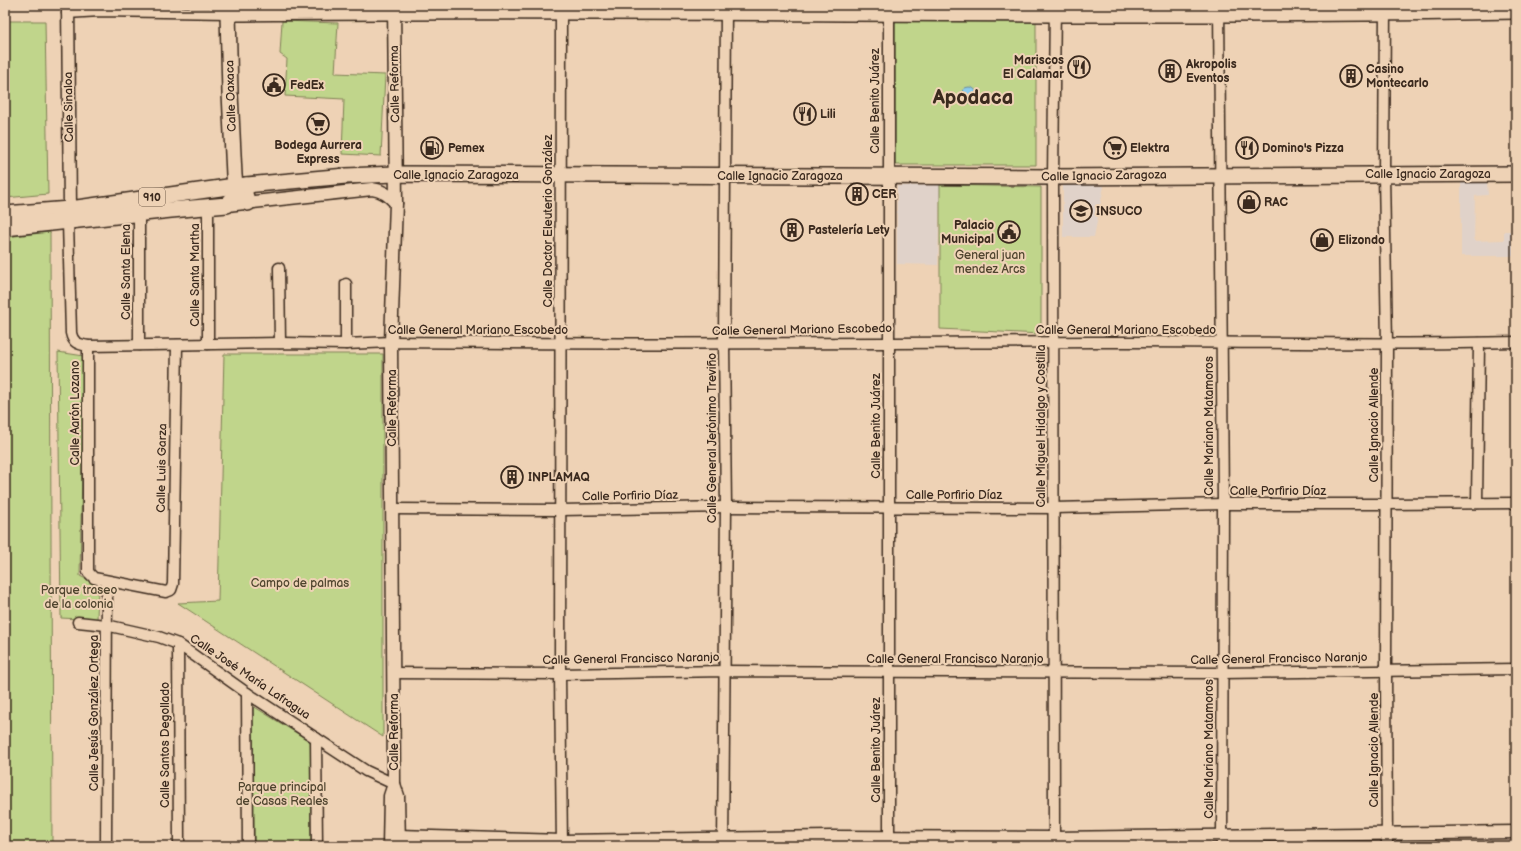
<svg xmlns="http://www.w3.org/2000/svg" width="1521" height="851" viewBox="0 0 1521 851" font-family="'Balsamiq Sans',sans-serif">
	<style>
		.built { fill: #e0d2c9 }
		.green { fill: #c0d58b; stroke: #7e8054 }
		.water { fill: #8ccbed; stroke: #6c8b9a }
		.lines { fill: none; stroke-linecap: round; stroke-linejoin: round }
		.minor-casing { stroke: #3b2a1e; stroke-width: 13 }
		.tertiary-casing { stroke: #3b2a1e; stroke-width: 15 }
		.primary-casing { stroke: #3b2a1e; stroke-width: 18 }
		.minor { stroke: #eed2b5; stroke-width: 10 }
		.tertiary { stroke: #eed2b5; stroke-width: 12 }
		.primary { stroke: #eed2b5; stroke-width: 15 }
		.labels { text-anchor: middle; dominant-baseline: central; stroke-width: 4; stroke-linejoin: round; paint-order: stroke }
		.shield { fill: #eed2b5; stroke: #715c4b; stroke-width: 1 }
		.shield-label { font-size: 11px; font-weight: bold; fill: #3b2a1e }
		.poi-label { font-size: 12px; font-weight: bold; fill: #3b2a1e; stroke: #eed2b5; text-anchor: start }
		.street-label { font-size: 12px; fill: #3b2a1e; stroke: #eed2b5 }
		.park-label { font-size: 12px; fill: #4f442e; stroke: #eed2b5 }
		.town-label { font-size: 20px; font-weight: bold; fill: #3b2a1e; stroke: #eed2b5 }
	</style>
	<rect width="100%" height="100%" fill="#eed2b5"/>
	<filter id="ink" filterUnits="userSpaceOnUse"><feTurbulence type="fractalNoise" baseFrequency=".025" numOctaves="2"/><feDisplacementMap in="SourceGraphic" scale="8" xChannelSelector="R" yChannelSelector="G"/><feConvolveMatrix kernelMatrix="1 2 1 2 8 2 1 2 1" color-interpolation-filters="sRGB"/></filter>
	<g filter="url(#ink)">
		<g class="built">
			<polygon points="1461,182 1487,182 1488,195 1475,196 1474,241 1504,240 1504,231 1516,231 1516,256 1461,256"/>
			<polygon points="1063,184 1104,186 1094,237 1063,237"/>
			<polygon points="940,185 938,265 897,264 897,186"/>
		</g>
		<g class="green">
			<polygon points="5,21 45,21 48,194 5,198"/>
			<polygon points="282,21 338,23 335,73 385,75 381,156 342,154 344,99 285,96 287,59 280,54"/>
			<polygon points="895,21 1036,22 1036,165 895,165"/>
			<polygon points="940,185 1041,187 1041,334 940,329"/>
			<polygon points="50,232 52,846 5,846 5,237"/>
			<polygon points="58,352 84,356 80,576 98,585 97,620 61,618"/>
			<polygon points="224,354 383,354 383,737 178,603 218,601"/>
			<polygon points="253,706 311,742 311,846 254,846"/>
		</g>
		<circle class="water" cx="969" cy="95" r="8"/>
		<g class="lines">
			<g class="minor-casing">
				<g id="minor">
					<polyline points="889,5 889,846"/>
					<polyline points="1219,5 1223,504 1222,846"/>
					<polyline points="1385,5 1384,175 1387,343 1386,671 1387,846"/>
					<polyline points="561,6 560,674 562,846"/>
					<polyline points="67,13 100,11 228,13"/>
					<path d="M68,222L71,333C73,343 78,344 88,346V572L94,578L166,592L171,590L173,584L177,345"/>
					<polyline points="279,268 280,343"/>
					<polyline points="208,344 208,206"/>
					<polyline points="346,344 346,284"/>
					<polyline points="139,345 139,207"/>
					<path d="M88,346L280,343L346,344L391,342C625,345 858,343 1092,342C1233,341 1375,346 1516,342"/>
					<polyline points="1477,503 1479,343"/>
					<polyline points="393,509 561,510 726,507 1054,508 1223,504 1386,504 1516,503"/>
					<polyline points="78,622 106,625 159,637 178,644 247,693 366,771 394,784"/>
					<polyline points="178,644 179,846"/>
					<polyline points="393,673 560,674 724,671 1222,673 1516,669"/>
					<polyline points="247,693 248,846"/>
					<polyline points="316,738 317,846"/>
					<polyline points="106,846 107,581"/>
					<polyline points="723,846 726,507 724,344 726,7"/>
					<polyline points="1054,846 1053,177 1055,5"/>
				</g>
			</g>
			<g class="tertiary-casing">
				<g id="tertiary">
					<polyline points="68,5 70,209"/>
					<path d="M227,205L372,189C382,190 389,195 396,203"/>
					<polyline points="394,784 398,796 399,846"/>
					<polyline points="399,836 562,841 832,837 1054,838 1516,832"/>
					<polyline points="389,846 390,796 394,784 391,342 396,203 394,5"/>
				</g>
			</g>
			<g class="primary-casing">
				<g id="primary">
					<polyline points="246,185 245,194 248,203"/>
					<polyline points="5,214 70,209 235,186 346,176 396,174 1053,177 1516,174"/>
					<path d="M5,228L171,210L227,205L235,196L236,193L234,175L230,93L228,13C658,8 1087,19 1516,11"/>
				</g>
			</g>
			<use href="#minor" class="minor"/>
			<use href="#tertiary" class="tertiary"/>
			<use href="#primary" class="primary"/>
		</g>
	</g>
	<defs>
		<g id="restaurant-ring" transform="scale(1.15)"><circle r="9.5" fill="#eed2b5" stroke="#3b2a1e" stroke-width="1.5"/><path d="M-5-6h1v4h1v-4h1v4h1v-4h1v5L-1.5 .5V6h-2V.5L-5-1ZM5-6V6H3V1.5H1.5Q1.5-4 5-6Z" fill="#3b2a1e"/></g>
		<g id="building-ring" transform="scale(1.15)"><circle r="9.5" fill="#eed2b5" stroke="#3b2a1e" stroke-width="1.5"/><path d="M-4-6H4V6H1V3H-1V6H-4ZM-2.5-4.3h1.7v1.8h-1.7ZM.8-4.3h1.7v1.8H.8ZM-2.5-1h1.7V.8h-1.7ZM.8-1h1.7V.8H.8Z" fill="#3b2a1e"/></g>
		<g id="civic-ring" transform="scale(1.15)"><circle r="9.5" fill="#eed2b5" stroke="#3b2a1e" stroke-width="1.5"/><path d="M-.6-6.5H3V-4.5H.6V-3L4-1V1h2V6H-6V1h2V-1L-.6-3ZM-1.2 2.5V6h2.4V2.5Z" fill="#3b2a1e"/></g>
		<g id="supermarket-ring" transform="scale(1.15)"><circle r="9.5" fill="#eed2b5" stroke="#3b2a1e" stroke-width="1.5"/><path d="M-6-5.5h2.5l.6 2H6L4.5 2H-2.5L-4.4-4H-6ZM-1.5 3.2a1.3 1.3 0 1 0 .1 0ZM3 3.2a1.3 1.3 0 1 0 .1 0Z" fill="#3b2a1e"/></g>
		<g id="fuel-ring" transform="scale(1.15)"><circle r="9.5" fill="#eed2b5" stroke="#3b2a1e" stroke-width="1.5"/><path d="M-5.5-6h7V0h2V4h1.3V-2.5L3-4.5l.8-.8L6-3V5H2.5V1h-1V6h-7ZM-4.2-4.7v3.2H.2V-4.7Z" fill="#3b2a1e"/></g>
		<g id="shop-ring" transform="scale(1.15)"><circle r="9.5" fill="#eed2b5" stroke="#3b2a1e" stroke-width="1.5"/><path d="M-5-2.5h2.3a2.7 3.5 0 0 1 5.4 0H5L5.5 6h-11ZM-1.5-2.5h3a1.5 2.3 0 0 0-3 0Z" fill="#3b2a1e"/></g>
		<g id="university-ring" transform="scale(1.15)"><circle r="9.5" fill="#eed2b5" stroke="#3b2a1e" stroke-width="1.5"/><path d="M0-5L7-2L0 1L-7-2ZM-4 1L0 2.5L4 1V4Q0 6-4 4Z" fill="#3b2a1e"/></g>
	</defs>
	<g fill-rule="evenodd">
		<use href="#restaurant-ring" x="1079" y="67"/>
		<use href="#building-ring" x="1170" y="71"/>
		<use href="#building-ring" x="1351" y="76"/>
		<use href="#civic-ring" x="274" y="85"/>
		<use href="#restaurant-ring" x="805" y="114"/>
		<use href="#supermarket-ring" x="318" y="124"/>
		<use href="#fuel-ring" x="432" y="148"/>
		<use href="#supermarket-ring" x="1115" y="148"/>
		<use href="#restaurant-ring" x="1247" y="148"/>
		<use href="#building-ring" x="857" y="194"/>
		<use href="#shop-ring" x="1249" y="202"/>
		<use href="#university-ring" x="1081" y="211"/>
		<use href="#building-ring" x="792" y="230"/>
		<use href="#civic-ring" x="1009" y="232"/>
		<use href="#shop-ring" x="1322" y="240"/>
		<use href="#building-ring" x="512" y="477"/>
	</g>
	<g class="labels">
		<rect class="shield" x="139" y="188" width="26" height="18" rx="3"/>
		<g class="shield-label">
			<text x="152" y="197">910</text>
		</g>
		<g class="poi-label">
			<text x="1064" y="60" text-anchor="end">Mariscos<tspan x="1064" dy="14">El Calamar</tspan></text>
			<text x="1186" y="64">Akropolis<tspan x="1186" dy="14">Eventos</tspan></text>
			<text x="1366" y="69">Casino<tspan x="1366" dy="14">Montecarlo</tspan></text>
			<text x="290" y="85">FedEx</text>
			<text x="820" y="114">Lili</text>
			<text x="318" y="145" text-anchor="middle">Bodega Aurrera<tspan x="318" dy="14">Express</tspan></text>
			<text x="448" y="148">Pemex</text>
			<text x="1130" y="148">Elektra</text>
			<text x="1262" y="148">Domino's Pizza</text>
			<text x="872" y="194">CER</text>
			<text x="1264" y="202">RAC</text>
			<text x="1096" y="211">INSUCO</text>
			<text x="994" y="225" text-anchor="end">Palacio<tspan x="994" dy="14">Municipal</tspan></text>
			<text x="808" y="230">Pastelería Lety</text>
			<text x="1338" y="240">Elizondo</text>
			<text x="528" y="477">INPLAMAQ</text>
		</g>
		<g class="street-label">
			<text transform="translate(395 84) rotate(-91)">Calle Reforma</text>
			<text transform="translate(231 96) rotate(-92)">Calle Oaxaca</text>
			<text transform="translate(875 101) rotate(-90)">Calle Benito Juárez</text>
			<text transform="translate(69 107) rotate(-91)">Calle Sinaloa</text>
			<text x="1428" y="174">Calle Ignacio Zaragoza</text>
			<text x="456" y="175">Calle Ignacio Zaragoza</text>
			<text x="780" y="176">Calle Ignacio Zaragoza</text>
			<text transform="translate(1104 176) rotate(-1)">Calle Ignacio Zaragoza</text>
			<text transform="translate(548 221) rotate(-90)">Calle Doctor Eleuterio González</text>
			<text transform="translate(126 272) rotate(-90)">Calle Santa Elena</text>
			<text transform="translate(195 275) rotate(-90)">Calle Santa Martha</text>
			<text x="478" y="330">Calle General Mariano Escobedo</text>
			<text transform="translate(802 330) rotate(-1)">Calle General Mariano Escobedo</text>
			<text x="1126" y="330">Calle General Mariano Escobedo</text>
			<text transform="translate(392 408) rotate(-90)">Calle Reforma</text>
			<text transform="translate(75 413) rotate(-90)">Calle Aarón Lozano</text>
			<text transform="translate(1374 425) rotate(-90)">Calle Ignacio Allende</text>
			<text transform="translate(876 426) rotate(-90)">Calle Benito Juárez</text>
			<text transform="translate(1041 426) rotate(-90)">Calle Miguel Hidalgo y Costilla</text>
			<text transform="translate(1209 426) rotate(-90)">Calle Mariano Matamoros</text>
			<text transform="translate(712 438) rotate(-90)">Calle General Jerónimo Treviño</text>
			<text transform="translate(162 468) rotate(-89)">Calle Luis Garza</text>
			<text x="1278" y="491">Calle Porfirio Díaz</text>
			<text x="954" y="495">Calle Porfirio Díaz</text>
			<text transform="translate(630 496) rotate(-1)">Calle Porfirio Díaz</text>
			<text transform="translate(631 659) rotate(-1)">Calle General Francisco Naranjo</text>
			<text x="955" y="659">Calle General Francisco Naranjo</text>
			<text transform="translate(1279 659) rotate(-1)">Calle General Francisco Naranjo</text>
			<text transform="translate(250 677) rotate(34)">Calle José María Lafragua</text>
			<text transform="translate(94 713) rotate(-90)">Calle Jesús González Ortega</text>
			<text transform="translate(394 732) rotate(-90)">Calle Reforma</text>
			<text transform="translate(165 745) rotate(-90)">Calle Santos Degollado</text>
			<text transform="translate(1209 749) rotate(-90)">Calle Mariano Matamoros</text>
			<text transform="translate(876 750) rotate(-90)">Calle Benito Juárez</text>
			<text transform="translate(1374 750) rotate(-90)">Calle Ignacio Allende</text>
		</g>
		<g class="park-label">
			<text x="990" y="255">General juan<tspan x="990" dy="14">mendez Arcs</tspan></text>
			<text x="300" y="583">Campo de palmas</text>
			<text x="79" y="590">Parque traseo<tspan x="79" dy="14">de la colonia</tspan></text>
			<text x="282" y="787">Parque principal<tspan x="282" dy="14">de Casas Reales</tspan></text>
		</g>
		<g class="town-label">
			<text x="973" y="98">Apodaca</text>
		</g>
	</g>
	<rect width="1521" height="851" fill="none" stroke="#eed2b5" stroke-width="20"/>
	<rect x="10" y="10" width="1501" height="831" fill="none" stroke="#3b2a1e" stroke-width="1.5" filter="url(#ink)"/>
</svg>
